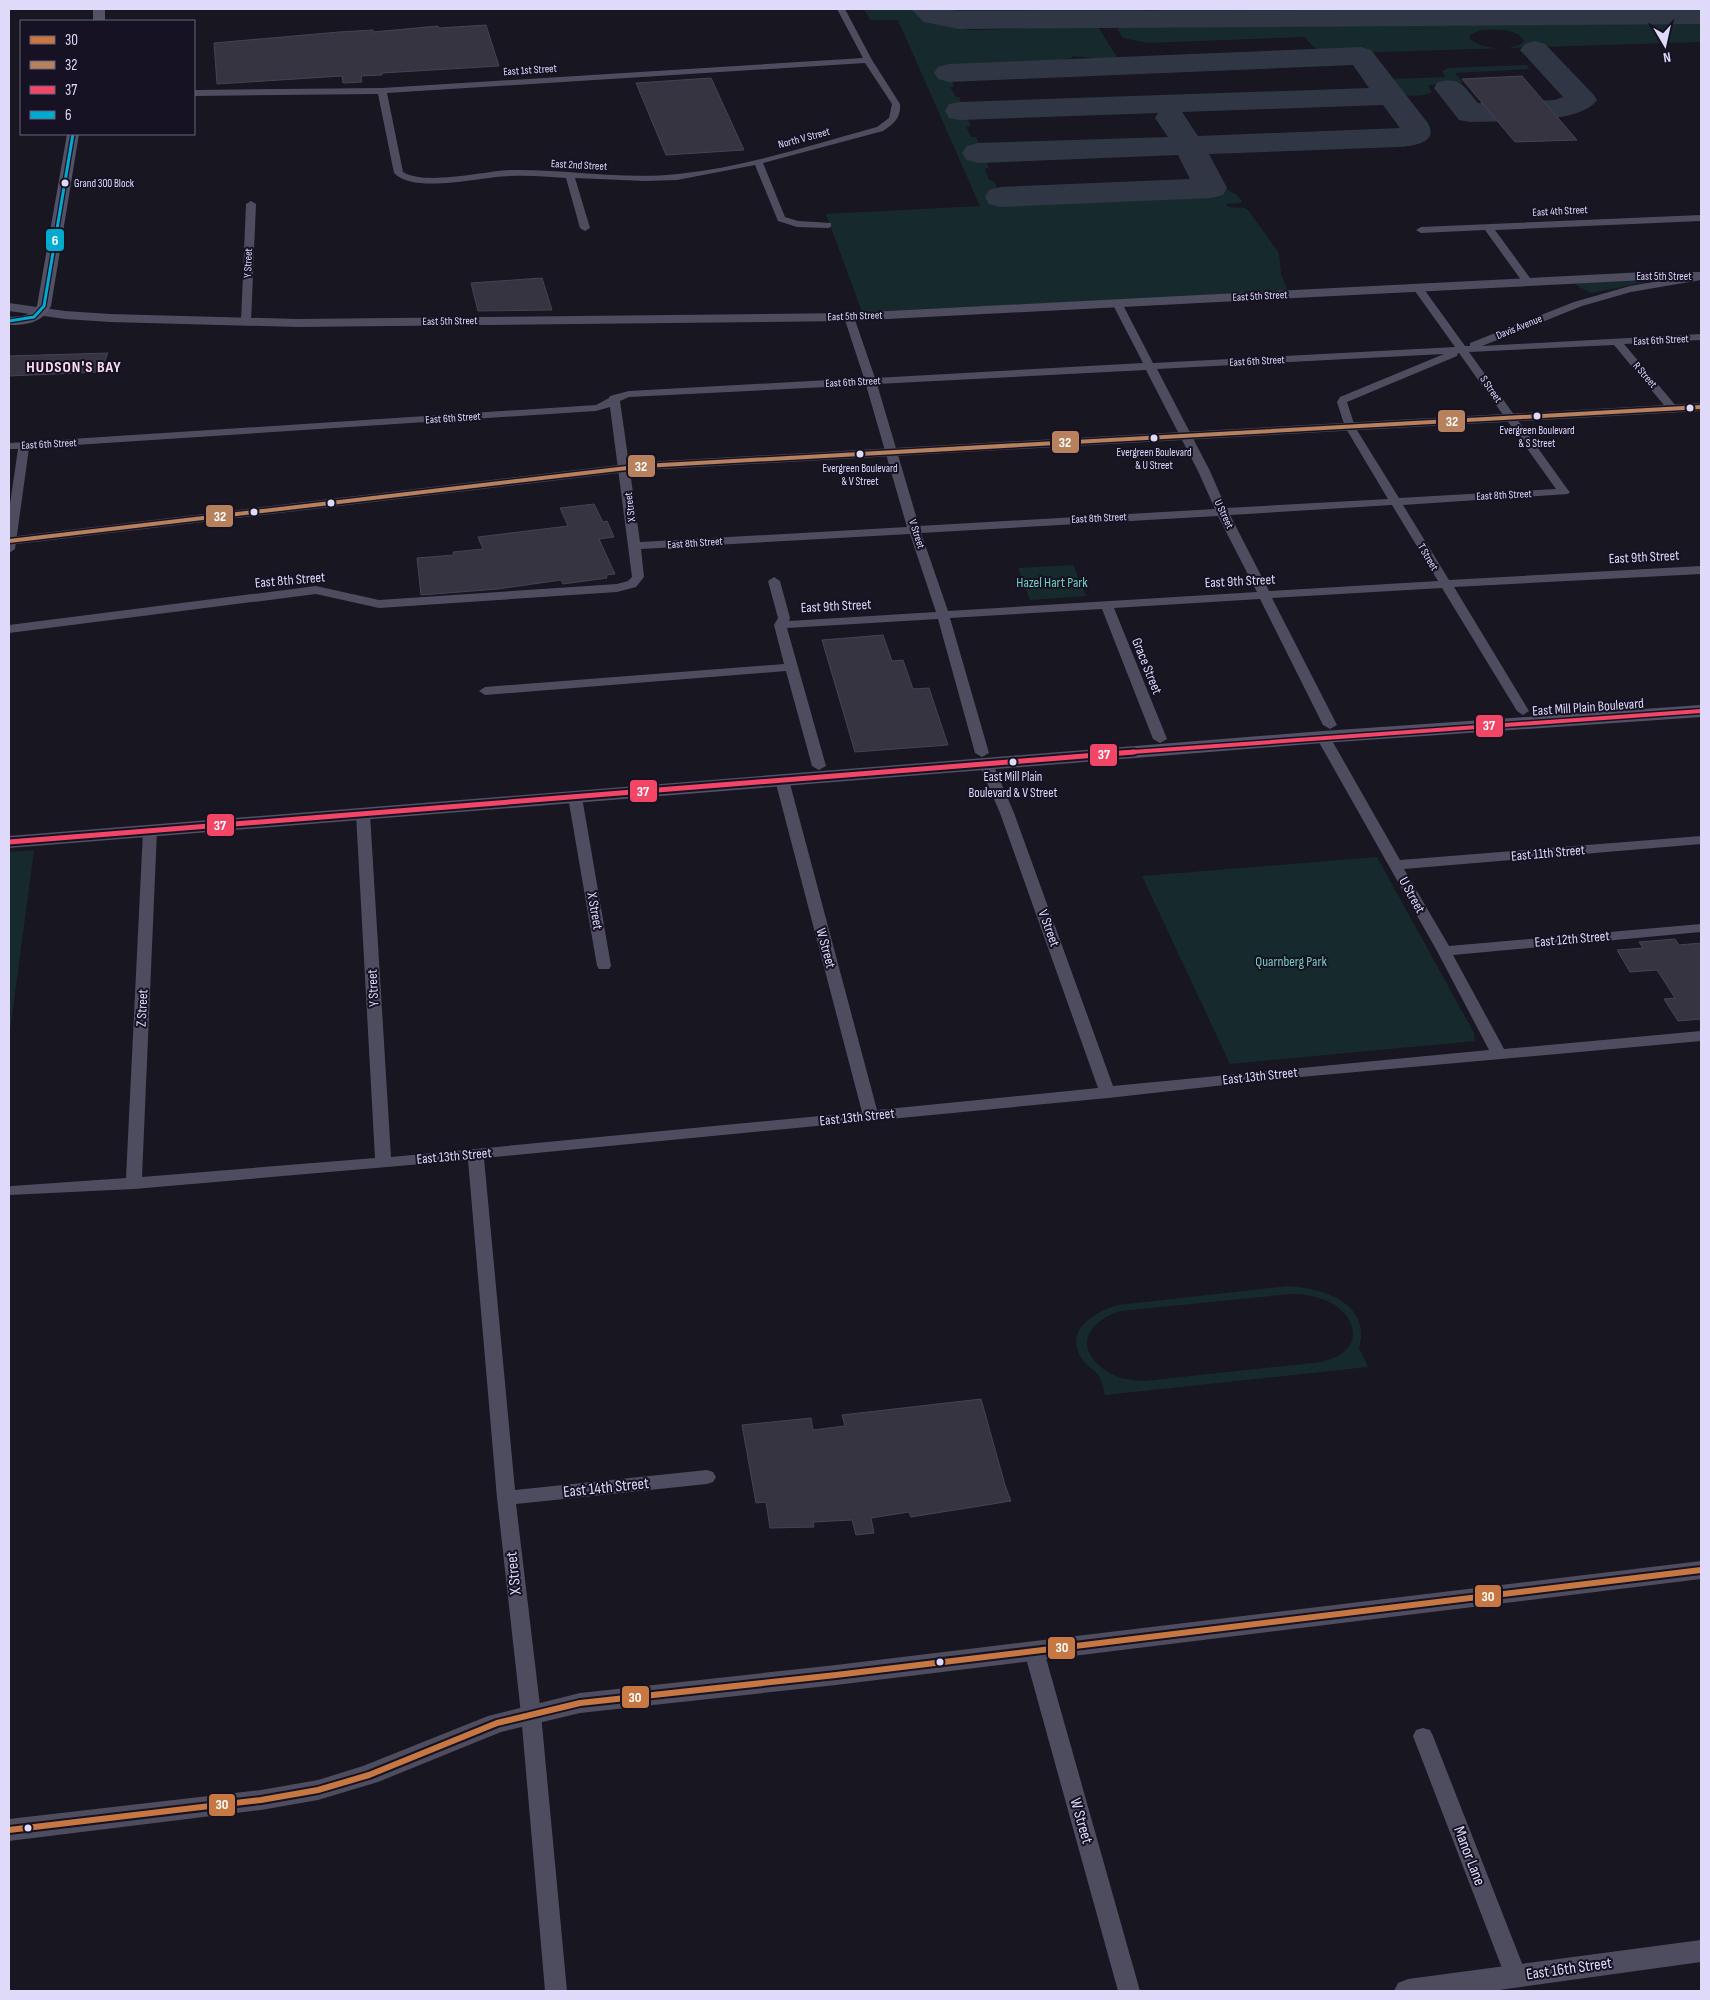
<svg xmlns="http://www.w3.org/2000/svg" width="1710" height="2000" viewBox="0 0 1710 2000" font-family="'Sofia Sans Condensed',sans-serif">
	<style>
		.green { fill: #162a2b; fill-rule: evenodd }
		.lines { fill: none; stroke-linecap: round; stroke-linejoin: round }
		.taxiway { fill: #303744; fill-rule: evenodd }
		.building { fill: #373442; stroke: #454253 }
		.minor { fill: #4e4d5f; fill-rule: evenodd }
		.tertiary { fill: #4e4d5f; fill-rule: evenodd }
		.secondary { fill: #525165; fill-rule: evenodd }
		.bus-1-casing { stroke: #161224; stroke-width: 10 }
		.bus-2-casing { stroke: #161224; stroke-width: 7 }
		.bus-3-far1-casing { stroke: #161224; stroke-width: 7 }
		.bus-3-casing { stroke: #161224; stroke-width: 9 }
		.bus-4-casing { stroke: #161224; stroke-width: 5.5 }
		.bus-1 { stroke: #c77742; stroke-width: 6 }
		.bus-2 { stroke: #b6815c; stroke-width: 4 }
		.bus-3-far1 { stroke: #f34667; stroke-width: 4 }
		.bus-3 { stroke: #f34667; stroke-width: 5 }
		.bus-4 { stroke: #00a9ce; stroke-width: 3 }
		.bus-dot { fill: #dfdafa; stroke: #161224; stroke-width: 2 }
		.labels { text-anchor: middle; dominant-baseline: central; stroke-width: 4; stroke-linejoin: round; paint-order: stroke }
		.far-street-label { font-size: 11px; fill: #dfdafa; stroke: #161224 }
		.far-bus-label { font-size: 11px; fill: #dfdafa; stroke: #161224 }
		.bus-label { font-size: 13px; fill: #dfdafa; stroke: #161224 }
		.street-label { font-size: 14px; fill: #dfdafa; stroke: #161224 }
		.park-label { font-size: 14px; fill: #70d0bb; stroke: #161224 }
		.far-district-label { font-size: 16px; font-weight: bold; letter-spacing: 1px; fill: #fadcee; stroke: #161224 }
		.near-street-label { font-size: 16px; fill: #dfdafa; stroke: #161224 }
		.line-badge { stroke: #161224; stroke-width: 2 }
		.badge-label { font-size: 14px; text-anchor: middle; font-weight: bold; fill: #fff }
	</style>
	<rect width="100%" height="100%" fill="#181620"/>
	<g class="green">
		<polygon points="864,9 917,9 920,14 925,17 969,30 1020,29 1041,22 1078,22 1098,27 1120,62 1118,64 1090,65 1087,63 1096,62 1093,58 1072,56 1072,58 1062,60 1066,63 1076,63 1077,66 1017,69 1014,65 1005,66 1006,69 998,69 994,66 985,67 985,70 977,70 973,66 964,66 965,70 948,72 949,75 956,75 957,78 951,78 954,87 950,87 956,97 959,97 962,105 958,107 963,117 967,117 971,126 966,127 971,137 976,137 980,147 975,148 980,158 985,158 989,168 985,169 989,180 994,181 1002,199 1020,199 1023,204 1034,204 1032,198 1228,190 1237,195 1242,201 1241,203 1226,204 1228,207 1245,208 1248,210 1279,253 1281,274 1287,289 1282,292 862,312 826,214 980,206 898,20 870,20"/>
		<polygon points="932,9 1144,9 1142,15 1137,16 956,17 939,15"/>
		<polygon points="1157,9 1701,9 1701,14 1187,16 1162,15"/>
		<path d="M1701,19V42L1347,53C1327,53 1317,54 1305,37L1148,43L1123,38L1117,29L1128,23L1145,21ZM1481,30C1494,29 1518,28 1524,41C1514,53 1479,49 1469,38L1471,34Z"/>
		<path d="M1526,65L1530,69L1455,73L1463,83L1428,85L1432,92C1426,96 1407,98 1400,92C1396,89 1393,83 1390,79L1445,77L1442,71L1448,68Z"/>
		<polygon points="1656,280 1592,293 1579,287 1574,282"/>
		<polygon points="1073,565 1086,596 1030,600 1018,568"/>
		<polygon points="34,850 9,1039 9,852"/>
		<polygon points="1377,857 1474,1033 1475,1041 1230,1064 1142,876"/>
		<path d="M1288,1286C1323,1288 1372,1303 1359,1348L1368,1367L1105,1395C1103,1389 1102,1381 1099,1376C1093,1368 1085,1365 1080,1356C1065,1328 1097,1311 1118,1305ZM1291,1294C1302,1294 1312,1295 1322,1299C1342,1305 1365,1330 1346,1350C1339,1357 1330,1359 1322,1362L1144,1381C1132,1380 1120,1379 1110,1373C1072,1351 1085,1322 1121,1311Z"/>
	</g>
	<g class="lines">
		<g class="taxiway">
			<polygon points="911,9 942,9 959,11 1701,9 1701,24 959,29 924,22"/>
			<path d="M1535,41L1545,44L1593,94L1597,100C1580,125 1500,121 1470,122L1459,120L1434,88L1438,82C1461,76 1465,88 1478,103L1555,100L1563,97L1520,50L1525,44Z"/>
			<path d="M1361,47L1371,50L1427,122C1441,143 1412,146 1398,147L1209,154L1227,188L1223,195L1211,198L1001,207L989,204L985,197L989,190L1001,187L1190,179L1178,155L978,163L967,160L962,153L967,146L978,143L1168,137L1155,118L1158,113L960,120L949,118L945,111L949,104L960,102L1369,88L1353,65L949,82L938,79L934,73L938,67L949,64ZM1383,105L1400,128L1198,136L1182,112Z"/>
		</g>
	</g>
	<g class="building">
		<polygon points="486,25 499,66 382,73 382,75 361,76 362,82 343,83 342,76 217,84 214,43 339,32 373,30 373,32 438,26 439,28"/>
		<polygon points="1522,76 1577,140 1515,142 1462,79"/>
		<polygon points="711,78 744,150 666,155 636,83"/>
		<polygon points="542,278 552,310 478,311 471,283"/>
		<polygon points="108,353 100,372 9,376 9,356"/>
		<polygon points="594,504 603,522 607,521 614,537 599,539 615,574 606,575 607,578 563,584 561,580 498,589 421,595 417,558 454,555 453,552 483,549 478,537 568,526 560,508"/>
		<polygon points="883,635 892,661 903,660 913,689 929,688 948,745 855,752 822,640"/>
		<polygon points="1675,939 1679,945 1701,943 1701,1019 1678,1021 1664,999 1675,998 1657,970 1630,972 1617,950 1643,948 1639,942"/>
		<polygon points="981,1399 1005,1485 1011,1501 911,1517 909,1512 871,1518 874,1533 856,1535 852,1520 813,1522 814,1527 770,1528 766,1502 756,1503 742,1425 811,1418 813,1430 845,1426 842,1415"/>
	</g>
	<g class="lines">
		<g class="minor">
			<path d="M837,9H845L872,60L900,104C901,118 894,124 883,131L763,163L785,217L798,221L831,223V227L828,228L797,227L778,221L755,165L677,180L645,181L575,178L590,228L585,231L580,228L566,178C548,177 530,175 511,176C483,176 415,195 394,173L378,94L194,96V90L382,88L863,58ZM865,63L892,104L889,118L877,127C811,145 745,167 678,174C623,180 567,169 511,170C484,171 425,186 403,172L387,93Z"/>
			<polygon points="251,201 256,204 251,322 246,325 241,322 246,204"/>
			<polygon points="1701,215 1701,221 1495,230 1533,282 1528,285 1524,284 1485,230 1421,233 1416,230 1421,227"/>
			<path d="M1701,274V280L1631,292L1582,306L1482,346L1701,334V340L1624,344L1676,406L1677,408L1676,410H1668L1614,345L1469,352L1568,490L1570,492L1568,494L1403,505L1449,580L1701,566V574L1454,587L1529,711L1523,715L1517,711L1442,588L1272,598L1337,725L1330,729L1323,725L1260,599L1114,608L1167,739L1160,743L1153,739L1102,609L950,618L989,753L982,757L975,753L938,619L787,628L826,766L819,770L812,766L786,671L485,695L479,691L485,687L784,664L774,625L778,618L768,581L774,577L780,581L790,618L789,621L936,612L910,534L641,549L644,577L636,587L617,592L379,608L316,594L9,633V625L316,586L379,600L617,584L628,581L632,577L610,407L596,411L29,448L15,549L9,553V511L18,449H9V443L596,405L609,398L610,396L629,391L864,378L844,317L849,314L854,317L875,378L1143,363L1112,303L1117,300L1122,303L1153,363L1455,347L1412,287L1417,284L1421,285L1465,346H1470V343L1574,302L1630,286ZM1458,353H1459L1556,489L1399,498L1355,427L1347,402L1457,356ZM1444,354L1340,397L1337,402L1345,427L1388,499L1226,508L1210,471L1157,369ZM1146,370L1198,471L1215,509L919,526L877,384ZM866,385L907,527L640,542L620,401L629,397ZM1392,505L1438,581L1269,591L1230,515ZM1218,516L1257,592L948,611L921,533Z"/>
			<polygon points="1323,733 1330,737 1400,860 1701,836 1701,844 1404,869 1449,946 1701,924 1701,932 1453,955 1504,1049 1701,1031 1701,1041 1278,1079 1108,1098 484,1158 515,1490 707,1470 713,1472 716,1477 713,1482 707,1484 516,1504 541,1714 567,1991 545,1991 521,1714 497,1498 468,1160 134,1189 9,1195 9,1187 12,1186 126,1178 143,831 150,827 157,831 142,1177 375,1158 356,814 363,810 370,814 391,1157 862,1112 775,780 782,776 789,780 877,1110 1098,1088 1000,813 979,764 986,760 993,764 1014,813 1113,1086 1489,1050 1437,951 1316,737"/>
			<polygon points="575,793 582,797 611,966 609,969 599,969 597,966 568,797"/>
			<polygon points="1034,1644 1041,1646 1044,1651 1140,1991 1118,1991 1024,1651 1027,1646"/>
			<polygon points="1423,1728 1430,1730 1433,1736 1527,1976 1524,1983 1516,1985 1508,1983 1505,1976 1413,1736 1416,1730"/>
		</g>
		<g class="tertiary">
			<polygon points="1645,272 1701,272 1701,280 1645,280 849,321 298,327 110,322 65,319 9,311 9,303 65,311 110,314 298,319 849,313"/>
			<polygon points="1701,403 1701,411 644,470 9,545 9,537 644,462"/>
			<polygon points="1701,1561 1701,1579 836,1685 580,1713 501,1732 378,1782 318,1800 261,1810 9,1841 9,1819 261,1790 318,1780 363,1766 488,1716 580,1693 836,1665"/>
			<polygon points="1701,1940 1701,1962 1492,1991 1394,1991 1398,1983 1408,1979"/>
		</g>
		<g class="secondary">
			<rect x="93" y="9" width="12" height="12"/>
			<path d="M67,134H79L51,306C42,323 27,325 9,325V317C20,316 30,317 37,306Z"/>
			<polygon points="1701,705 1701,717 1323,743 9,848 9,836 1323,731"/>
		</g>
		<g class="bus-1-casing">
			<polyline id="bus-1" points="9,1830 261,1800 318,1790 369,1775 497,1723 580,1703 836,1675 1701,1570"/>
		</g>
		<g class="bus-2-casing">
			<polyline id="bus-2" points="9,541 644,466 1701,407"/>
		</g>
		<g class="bus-3-far1-casing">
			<polyline id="bus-3-far1" points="1118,753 1701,711"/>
		</g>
		<g class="bus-3-casing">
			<polyline id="bus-3" points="9,842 1134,752"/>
		</g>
		<g class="bus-4-casing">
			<polyline id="bus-4" points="9,321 34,317 44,306 73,134"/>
		</g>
		<use href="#bus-1" class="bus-1"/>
		<use href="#bus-2" class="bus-2"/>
		<use href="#bus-3-far1" class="bus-3-far1"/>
		<use href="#bus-3" class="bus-3"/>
		<use href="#bus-4" class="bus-4"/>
	</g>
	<g class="bus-dot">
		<circle cx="65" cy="183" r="4.5"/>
		<circle cx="1690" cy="408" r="4.5"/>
		<circle cx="1537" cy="416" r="4.5"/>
		<circle cx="1154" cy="438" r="4.5"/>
		<circle cx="860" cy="454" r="4.5"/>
		<circle cx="331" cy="503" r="4.5"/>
		<circle cx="254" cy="512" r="4.5"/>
		<circle cx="1013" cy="762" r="4.5"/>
		<circle cx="940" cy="1662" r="4.5"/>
		<circle cx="28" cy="1828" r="4.5"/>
	</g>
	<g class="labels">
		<g class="far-street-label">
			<text transform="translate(530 70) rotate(-4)">East 1st Street</text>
			<text transform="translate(804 138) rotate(-15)">North V Street</text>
			<text transform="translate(579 165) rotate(3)">East 2nd Street</text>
			<text transform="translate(1560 211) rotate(-3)">East 4th Street</text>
			<text transform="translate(248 263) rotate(-88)">Y Street</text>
			<text x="1664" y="276">East 5th Street</text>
			<text transform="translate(1260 296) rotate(-3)">East 5th Street</text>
			<text transform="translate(855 316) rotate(-2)">East 5th Street</text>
			<text transform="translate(450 321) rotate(-1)">East 5th Street</text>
			<text transform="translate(1519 327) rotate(-22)">Davis Avenue</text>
			<text transform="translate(1661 340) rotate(-3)">East 6th Street</text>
			<text transform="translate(1257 361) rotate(-3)">East 6th Street</text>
			<text transform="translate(1645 375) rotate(49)">R Street</text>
			<text transform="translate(853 382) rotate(-3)">East 6th Street</text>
			<text transform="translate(1491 389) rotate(55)">S Street</text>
			<text transform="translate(453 418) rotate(-4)">East 6th Street</text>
			<text transform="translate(49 444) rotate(-3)">East 6th Street</text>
			<text transform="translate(1504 495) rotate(-3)">East 8th Street</text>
			<text transform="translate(630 507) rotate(-97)">X Street</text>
			<text transform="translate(1224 514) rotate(64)">U Street</text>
			<text transform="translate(1099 518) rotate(-3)">East 8th Street</text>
			<text transform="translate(917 534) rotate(72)">V Street</text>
			<text transform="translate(695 543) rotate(-4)">East 8th Street</text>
			<text transform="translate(1428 557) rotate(59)">T Street</text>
		</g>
		<g class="far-bus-label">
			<text x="74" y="183" text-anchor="start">Grand 300 Block</text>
			<text x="1537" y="430">Evergreen Boulevard<tspan x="1537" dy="13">&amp; S Street</tspan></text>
			<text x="1154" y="452">Evergreen Boulevard<tspan x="1154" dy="13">&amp; U Street</tspan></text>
			<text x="860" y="468">Evergreen Boulevard<tspan x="860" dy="13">&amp; V Street</tspan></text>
		</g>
		<g class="bus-label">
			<text x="1013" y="777">East Mill Plain<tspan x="1013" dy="16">Boulevard &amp; V Street</tspan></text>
		</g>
		<g class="street-label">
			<text transform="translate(1644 557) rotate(-3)">East 9th Street</text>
			<text transform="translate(290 580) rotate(-5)">East 8th Street</text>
			<text transform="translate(1240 581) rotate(-3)">East 9th Street</text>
			<text transform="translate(836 606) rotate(-3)">East 9th Street</text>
			<text transform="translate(1147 666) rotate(68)">Grace Street</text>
			<text transform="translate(1588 707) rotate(-4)">East Mill Plain Boulevard</text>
			<text transform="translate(1548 853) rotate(-5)">East 11th Street</text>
			<text transform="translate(1412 895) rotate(61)">U Street</text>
			<text transform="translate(595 911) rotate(80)">X Street</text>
			<text transform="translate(1049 928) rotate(70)">V Street</text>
			<text transform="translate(1572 939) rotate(-5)">East 12th Street</text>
			<text transform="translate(826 948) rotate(75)">W Street</text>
			<text transform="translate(373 988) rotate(-93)">Y Street</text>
			<text transform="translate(142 1008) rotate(-87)">Z Street</text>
			<text transform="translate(1260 1076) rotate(-6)">East 13th Street</text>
			<text transform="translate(857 1117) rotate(-6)">East 13th Street</text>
			<text transform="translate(454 1156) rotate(-5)">East 13th Street</text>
		</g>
		<g class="park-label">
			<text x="1052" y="582">Hazel Hart Park</text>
			<text x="1291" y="961">Quarnberg Park</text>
		</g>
		<g class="far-district-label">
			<text x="74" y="367">HUDSON'S BAY</text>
		</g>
		<g class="near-street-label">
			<text transform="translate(606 1488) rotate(-6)">East 14th Street</text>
			<text transform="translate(514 1573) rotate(-96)">X Street</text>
			<text transform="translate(1081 1821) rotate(74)">W Street</text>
			<text transform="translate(1469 1856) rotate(69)">Manor Lane</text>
			<text transform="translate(1569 1969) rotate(-8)">East 16th Street</text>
		</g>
	</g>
	<g class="line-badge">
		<rect x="45" y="228" width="20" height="24" rx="5" fill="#00a9ce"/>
		<rect x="1437" y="409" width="29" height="24" rx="5" fill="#b6815c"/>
		<rect x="1051" y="430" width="29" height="24" rx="5" fill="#b6815c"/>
		<rect x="627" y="454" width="29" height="24" rx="5" fill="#b6815c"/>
		<rect x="205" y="504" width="29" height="24" rx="5" fill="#b6815c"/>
		<rect x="1475" y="714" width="29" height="24" rx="5" fill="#f34667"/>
		<rect x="1089" y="743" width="29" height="24" rx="5" fill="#f34667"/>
		<rect x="629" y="779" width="29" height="24" rx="5" fill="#f34667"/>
		<rect x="206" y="813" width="29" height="24" rx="5" fill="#f34667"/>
		<rect x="1474" y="1584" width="28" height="24" rx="5" fill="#c77742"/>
		<rect x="1047" y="1636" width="29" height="24" rx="5" fill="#c77742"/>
		<rect x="621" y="1685" width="29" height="24" rx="5" fill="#c77742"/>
		<rect x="208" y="1793" width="28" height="24" rx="5" fill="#c77742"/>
	</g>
	<g class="badge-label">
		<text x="55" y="245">6</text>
		<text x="1452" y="426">32</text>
		<text x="1065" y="447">32</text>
		<text x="641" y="471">32</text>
		<text x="220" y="521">32</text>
		<text x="1489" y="730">37</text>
		<text x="1104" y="759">37</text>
		<text x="643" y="796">37</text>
		<text x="220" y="830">37</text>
		<text x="1488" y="1601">30</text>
		<text x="1062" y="1652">30</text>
		<text x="635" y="1702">30</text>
		<text x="222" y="1809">30</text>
	</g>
	<rect width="1710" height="2000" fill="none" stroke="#dfdafa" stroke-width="20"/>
	<rect x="20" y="20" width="175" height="115" fill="#161224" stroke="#66627a"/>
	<rect x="30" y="36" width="25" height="8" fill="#c77742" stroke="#66627a"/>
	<text x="65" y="45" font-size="15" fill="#dfdafa">30</text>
	<rect x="30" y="61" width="25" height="8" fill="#b6815c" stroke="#66627a"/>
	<text x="65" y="70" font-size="15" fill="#dfdafa">32</text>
	<rect x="30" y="86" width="25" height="8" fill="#f34667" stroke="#66627a"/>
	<text x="65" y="95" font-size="15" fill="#dfdafa">37</text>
	<rect x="30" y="111" width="25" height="8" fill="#00a9ce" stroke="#66627a"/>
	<text x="65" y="120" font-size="15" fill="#dfdafa">6</text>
	<g transform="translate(1665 45) rotate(171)" stroke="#161224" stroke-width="4" paint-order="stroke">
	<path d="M0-4L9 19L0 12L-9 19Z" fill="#dfdafa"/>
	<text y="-8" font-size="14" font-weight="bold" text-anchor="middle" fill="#dfdafa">N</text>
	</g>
</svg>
